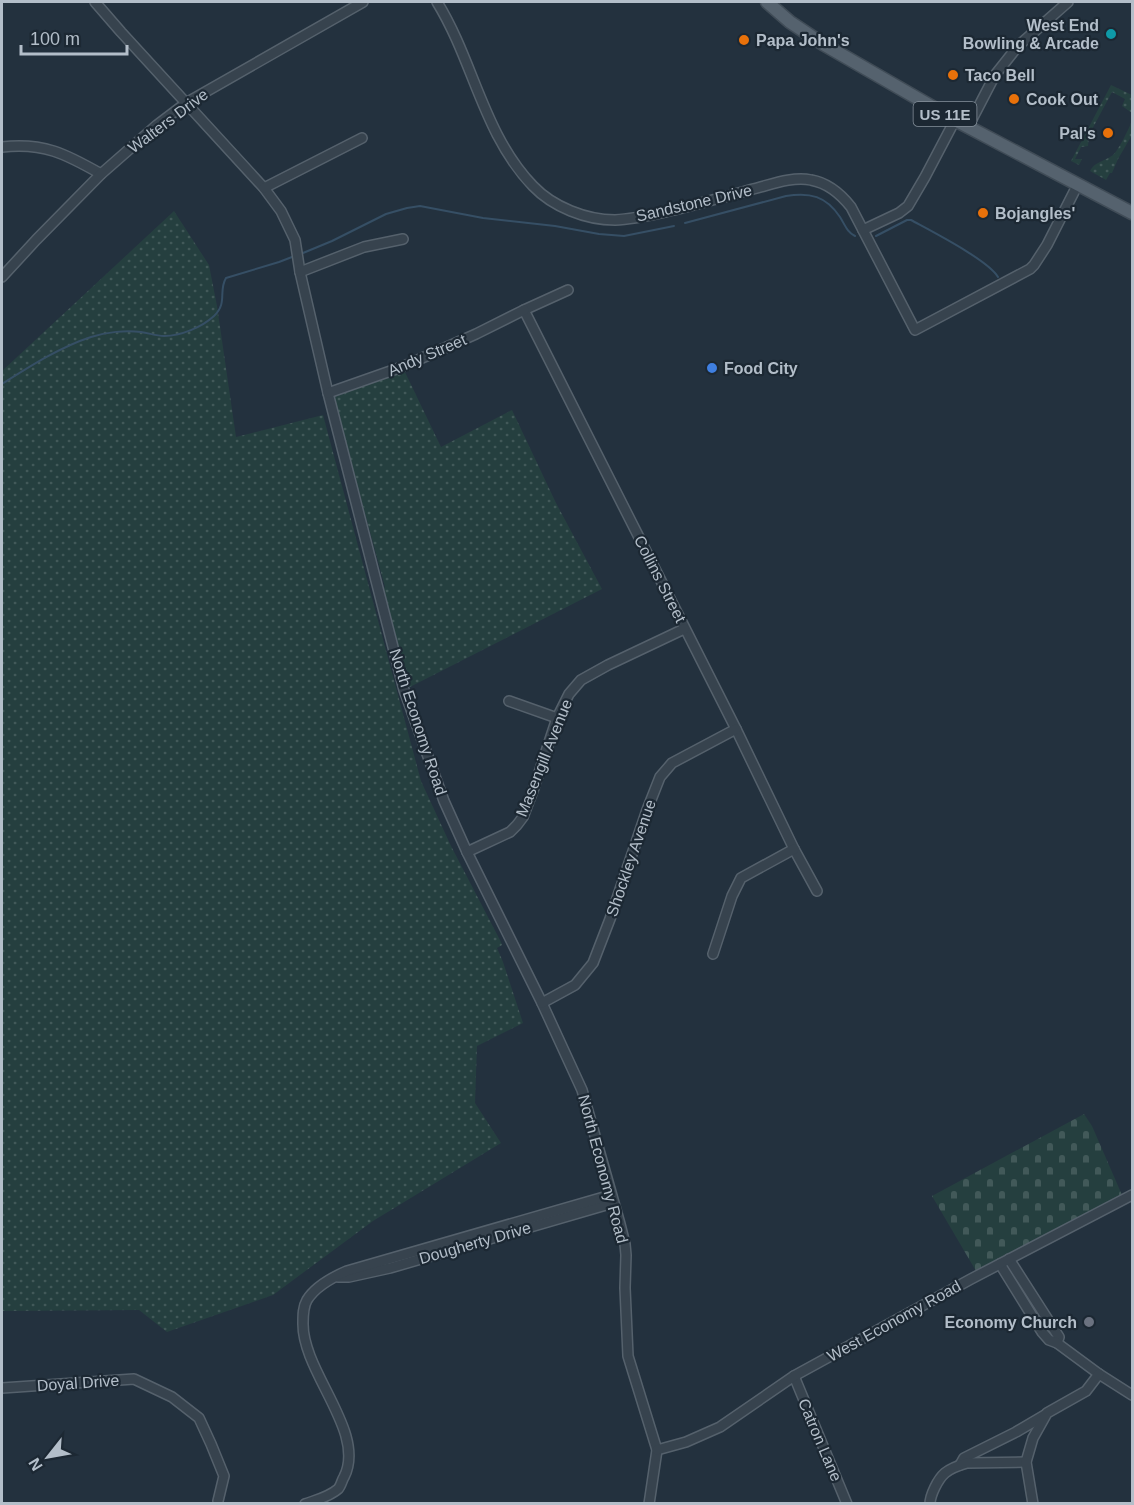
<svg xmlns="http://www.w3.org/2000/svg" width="1134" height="1505" viewBox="0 0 1134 1505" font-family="Arial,sans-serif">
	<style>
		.grass { fill: url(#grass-dots) }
		.cemetery { fill: url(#cemetery-stones) }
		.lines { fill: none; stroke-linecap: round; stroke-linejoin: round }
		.stream { stroke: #364f65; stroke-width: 2 }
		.minor-casing { stroke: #55616c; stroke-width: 12 }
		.major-casing { stroke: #404c57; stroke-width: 15 }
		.minor { stroke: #37434e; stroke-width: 9 }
		.major { stroke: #55626e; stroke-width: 12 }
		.culture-dot { fill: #0f9aa8; stroke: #1c2833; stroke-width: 2 }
		.food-dot { fill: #e8710a; stroke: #1c2833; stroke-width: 2 }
		.shop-dot { fill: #3f7fe0; stroke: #1c2833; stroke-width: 2 }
		.worship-dot { fill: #6b7280; stroke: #1c2833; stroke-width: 2 }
		.labels { text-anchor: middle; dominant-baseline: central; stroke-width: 4.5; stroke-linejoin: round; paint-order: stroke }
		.shield { fill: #1c2833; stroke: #86919c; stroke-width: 1.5 }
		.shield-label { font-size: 15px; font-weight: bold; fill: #b3bec9 }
		.poi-label { font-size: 16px; font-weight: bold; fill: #b3bec9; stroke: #1c2833; text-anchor: start }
		.street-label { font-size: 16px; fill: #b3bec9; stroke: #1c2833 }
	</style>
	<defs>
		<pattern id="grass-dots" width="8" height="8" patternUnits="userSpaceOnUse" patternTransform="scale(1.5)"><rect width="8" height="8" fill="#253f3f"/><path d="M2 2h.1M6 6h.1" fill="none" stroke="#425959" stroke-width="1.8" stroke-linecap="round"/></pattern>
		<pattern id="cemetery-stones" width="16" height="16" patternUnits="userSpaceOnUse" patternTransform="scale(1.5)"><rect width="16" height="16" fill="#253f3f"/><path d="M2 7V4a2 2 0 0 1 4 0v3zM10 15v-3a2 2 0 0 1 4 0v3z" fill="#425959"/></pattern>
	</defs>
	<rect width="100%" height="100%" fill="#23313e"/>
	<g class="grass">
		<polygon points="1111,85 1132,95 1132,113 1122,106 1125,99 1112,92 1089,135 1088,146 1081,147 1075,159 1082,159 1079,165 1071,161"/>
		<path d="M1132,121V135L1118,159L1112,173H1110L1106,180L1090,171C1095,161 1104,162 1113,155C1120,148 1128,130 1132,121Z"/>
		<polygon points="174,211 209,265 217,306 236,437 323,415 421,781 451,846 501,942 502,945 497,948 503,962 523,1023 477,1046 475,1103 501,1143 373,1221 273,1295 167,1332 139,1310 2,1311 2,371"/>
		<polygon points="404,370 441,447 512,410 556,503 602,589 404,690 378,590 385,587 335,403 335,397"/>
	</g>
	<polygon class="cemetery" points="1084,1114 1092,1126 1122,1195 976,1271 932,1196"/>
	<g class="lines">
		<g class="stream">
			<path d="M685,223L786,196C810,192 826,196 840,217C845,225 847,232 855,236"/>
			<path d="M876,236L907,220H911C931,231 988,260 998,277"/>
			<polyline points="303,253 332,241 386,214 407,208 420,206 483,218 555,226 599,234 624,236 674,226"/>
			<path d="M2,384C29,367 60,347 91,337C106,332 126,330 141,332C149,333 156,336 164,336C181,336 202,327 214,316C228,303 218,291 226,278L279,262L292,257"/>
		</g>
		<g class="minor-casing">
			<g id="minor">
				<polyline points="95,2 121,32 264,188 281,211 295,240 300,272 328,393 404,690 444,801 467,852 542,1003 582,1090 620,1224 625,1244 626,1255 625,1288 628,1356 657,1450 649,1504"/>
				<path d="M437,2C474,62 483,134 533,186C553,207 586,220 615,220C635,219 655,214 674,210C700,203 726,197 753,189C770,185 792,176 811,180C828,183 840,193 851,207L915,330L1030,269L1034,265L1047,245L1078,184"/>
				<polyline points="968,127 995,75 1018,46 1068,2"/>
				<path d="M2,147C43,142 66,154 101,174"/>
				<polyline points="264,188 362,138"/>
				<polyline points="863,230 899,213 908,206 925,177 955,120"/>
				<polyline points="300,272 364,247 403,239"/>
				<polyline points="2,277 36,240 101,174 157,125 186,103 363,2"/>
				<polyline points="568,290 524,310 736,729 794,849 817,891"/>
				<polyline points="328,393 402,367 476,334 524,310"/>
				<polyline points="509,701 557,718"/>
				<polyline points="467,852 510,832 517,825 523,817 534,788 557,718 569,694 581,680 608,665 684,629"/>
				<polyline points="713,954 732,896 741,878 794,849"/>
				<polyline points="542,1003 575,985 593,963 610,919 647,810 660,777 672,763 736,729"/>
				<polyline points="1009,1259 1059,1337 1057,1343"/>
				<polyline points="1000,1264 1042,1332 1049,1340 1057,1343 1099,1374 1132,1395"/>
				<polyline points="338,1277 349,1277 390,1268 613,1203"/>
				<polyline points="794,1376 847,1504"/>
				<polyline points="2,1388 134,1379 172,1397 199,1418 211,1444 224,1476 218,1501"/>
				<polyline points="657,1450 686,1442 720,1427 794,1376 971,1279 1132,1195"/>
				<polyline points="960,1465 964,1458 1016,1432 1045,1415"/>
				<path d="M305,1504C316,1500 329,1497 338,1489C341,1486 342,1480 344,1477C367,1432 302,1372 303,1323C303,1315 303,1307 307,1300C315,1287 333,1277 347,1271L611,1195"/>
				<path d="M930,1504C930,1495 938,1479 945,1473C951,1468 960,1465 967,1463L1026,1462"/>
				<polyline points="1033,1504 1026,1462 1033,1438 1047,1413 1086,1391 1099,1374"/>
			</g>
		</g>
		<g class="major-casing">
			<polyline id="major" points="767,2 790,22 823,44 955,120 1132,213"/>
		</g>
		<use href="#minor" class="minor"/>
		<use href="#major" class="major"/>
	</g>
	<circle class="culture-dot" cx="1111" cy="34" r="6"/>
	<g class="food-dot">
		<circle cx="744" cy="40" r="6"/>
		<circle cx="953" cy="75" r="6"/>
		<circle cx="1014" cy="99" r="6"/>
		<circle cx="1108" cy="133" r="6"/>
		<circle cx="983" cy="213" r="6"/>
	</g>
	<circle class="shop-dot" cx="712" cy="368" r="6"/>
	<circle class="worship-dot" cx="1089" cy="1322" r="6"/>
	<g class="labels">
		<rect class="shield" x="913.5" y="102" width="63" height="24" rx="4.5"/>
		<g class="shield-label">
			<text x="945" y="114">US 11E</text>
		</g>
		<g class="poi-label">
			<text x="1099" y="25" text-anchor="end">West End<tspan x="1099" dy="18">Bowling &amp; Arcade</tspan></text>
			<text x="756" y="40">Papa John's</text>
			<text x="965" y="75">Taco Bell</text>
			<text x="1026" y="99">Cook Out</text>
			<text x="1096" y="133" text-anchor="end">Pal's</text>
			<text x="995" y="213">Bojangles'</text>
			<text x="724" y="368">Food City</text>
			<text x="1077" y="1322" text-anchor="end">Economy Church</text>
		</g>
		<g class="street-label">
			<text transform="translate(168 121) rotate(-37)">Walters Drive</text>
			<text transform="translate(694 203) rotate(-13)">Sandstone Drive</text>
			<text transform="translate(427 355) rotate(-23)">Andy Street</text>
			<text transform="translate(660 579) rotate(63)">Collins Street</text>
			<text transform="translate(418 722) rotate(72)">North Economy Road</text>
			<text transform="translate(544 758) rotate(-68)">Masengill Avenue</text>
			<text transform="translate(631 858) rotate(-71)">Shockley Avenue</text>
			<text transform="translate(603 1169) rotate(75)">North Economy Road</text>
			<text transform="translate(475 1243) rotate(-16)">Dougherty Drive</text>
			<text transform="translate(894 1321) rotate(-29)">West Economy Road</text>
			<text transform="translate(78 1383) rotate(-4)">Doyal Drive</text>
			<text transform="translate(820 1440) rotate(67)">Catron Lane</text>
		</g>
	</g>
	<rect width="1134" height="1505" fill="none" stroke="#b3bec9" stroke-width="6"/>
	<g transform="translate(48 1457) rotate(239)" stroke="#1c2833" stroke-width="4.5" paint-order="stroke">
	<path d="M0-4.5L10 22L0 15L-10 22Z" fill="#b3bec9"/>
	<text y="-9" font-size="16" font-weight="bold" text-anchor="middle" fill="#b3bec9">N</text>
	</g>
	<path d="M21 45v9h106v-9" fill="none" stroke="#b3bec9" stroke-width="3"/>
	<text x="30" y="45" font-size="18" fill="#b3bec9" stroke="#1c2833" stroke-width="4.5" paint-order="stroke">100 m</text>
</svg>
